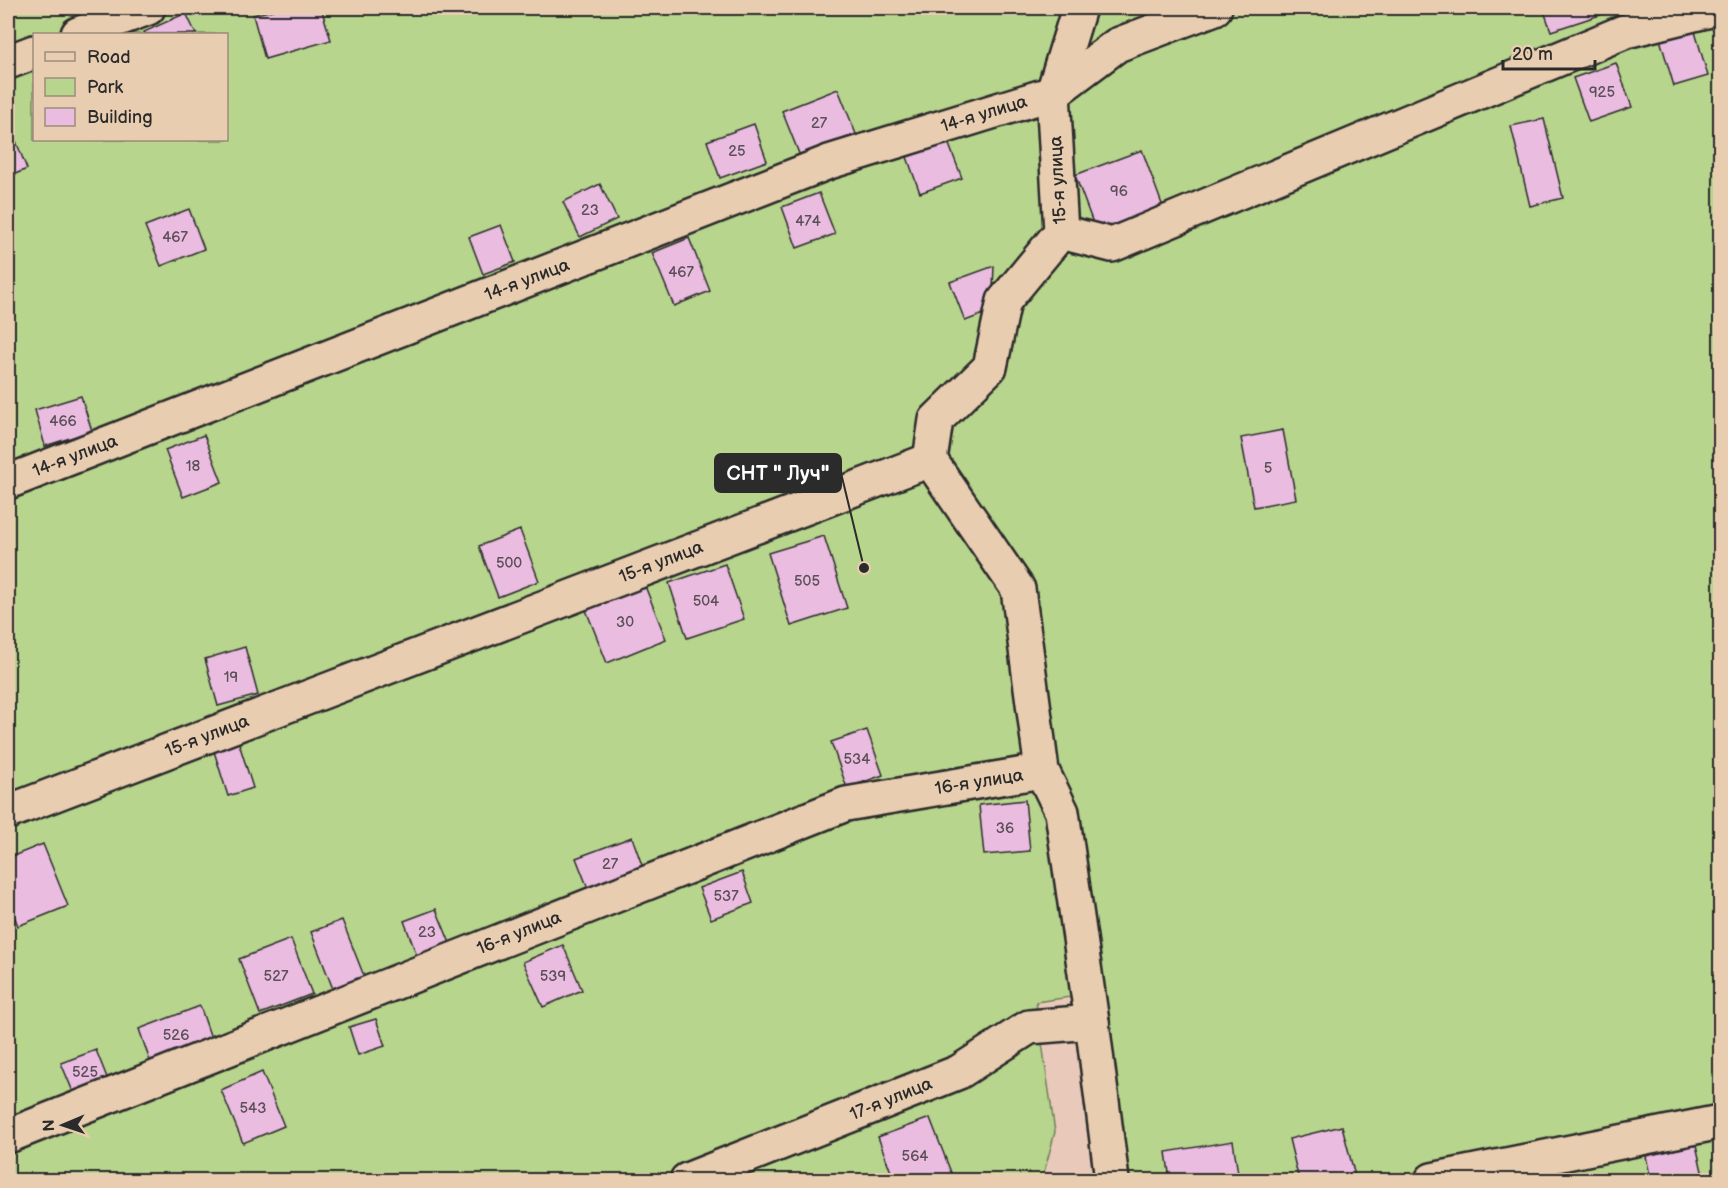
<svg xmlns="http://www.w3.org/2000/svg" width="1728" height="1188" viewBox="0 0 1728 1188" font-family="'Balsamiq Sans',sans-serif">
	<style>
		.green { fill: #b7d58d; stroke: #71805c; stroke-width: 1.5; fill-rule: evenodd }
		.building { fill: #eabce0; stroke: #2b2b2b; stroke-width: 1.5 }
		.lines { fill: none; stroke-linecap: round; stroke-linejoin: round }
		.minor-casing { stroke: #2b2b2b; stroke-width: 38 }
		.minor { stroke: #e9cdb0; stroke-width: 33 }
		.labels { text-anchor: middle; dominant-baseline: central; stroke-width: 6; stroke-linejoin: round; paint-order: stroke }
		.number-label { font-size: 15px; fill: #5b4f58 }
		.street-label { font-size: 18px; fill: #2b2b2b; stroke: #e9cdb0 }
		.leader { fill: none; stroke: #2b2b2b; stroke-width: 2 }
		.callout-dot { fill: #2b2b2b; stroke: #e9cdb0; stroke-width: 2 }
		.callout { fill: #2b2b2b; stroke: #2b2b2b; stroke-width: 2 }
		.callout-label { font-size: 20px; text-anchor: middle; font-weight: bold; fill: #fff }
	</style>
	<rect width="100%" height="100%" fill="#e9caba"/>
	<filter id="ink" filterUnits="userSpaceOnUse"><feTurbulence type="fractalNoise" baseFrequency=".0167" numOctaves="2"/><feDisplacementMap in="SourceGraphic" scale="12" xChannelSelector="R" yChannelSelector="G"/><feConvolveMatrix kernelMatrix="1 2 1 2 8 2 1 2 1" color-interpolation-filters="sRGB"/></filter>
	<g filter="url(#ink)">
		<path class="green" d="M8,8H1720V1180H1110L1070,997L1036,1002L1055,1132L1042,1180H8ZM34,34H226V140H34Z"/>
		<g class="building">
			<polygon points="280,8 321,8 331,40 265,59 253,15"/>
			<polygon points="1543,8 1611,8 1612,11 1551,31"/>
			<polygon points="186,13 196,34 145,34 144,32"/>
			<polygon points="1693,25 1708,76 1674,86 1659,36"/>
			<polygon points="1616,63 1632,107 1589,122 1573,78"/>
			<polygon points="838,89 856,134 800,156 782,111"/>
			<polygon points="1544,119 1563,198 1530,206 1511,126"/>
			<polygon points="8,121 27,169 8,177"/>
			<polygon points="754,124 767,161 720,178 707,141"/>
			<polygon points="948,142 962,178 920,193 907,157"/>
			<polygon points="1142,150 1163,207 1096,231 1075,175"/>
			<polygon points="600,184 617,219 580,237 563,202"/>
			<polygon points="819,193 835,234 797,248 782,207"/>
			<polygon points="189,209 204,249 161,266 145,226"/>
			<polygon points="501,225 515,262 483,274 469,237"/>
			<polygon points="689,238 710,291 674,306 652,253"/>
			<polygon points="994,266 992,311 965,321 950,282"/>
			<polygon points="81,396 92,431 45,446 35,410"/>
			<polygon points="1283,430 1296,499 1254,507 1241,438"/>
			<polygon points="204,435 222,482 183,497 165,450"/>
			<polygon points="520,530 539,581 498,597 479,546"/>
			<polygon points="824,536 847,608 791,626 768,553"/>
			<polygon points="725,564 744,619 687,638 669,583"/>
			<polygon points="643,581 666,639 607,663 584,605"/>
			<polygon points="245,647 258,695 218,706 205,659"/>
			<polygon points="867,730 883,775 847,788 831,742"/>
			<polygon points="237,737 253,788 228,796 212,745"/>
			<polygon points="1025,800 1030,851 984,855 979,805"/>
			<polygon points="632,837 644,871 589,891 576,858"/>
			<polygon points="43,844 68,906 18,926 8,899 8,858"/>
			<polygon points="742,872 753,903 711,919 699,888"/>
			<polygon points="436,909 450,943 417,956 404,921"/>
			<polygon points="342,920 364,976 333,989 311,932"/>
			<polygon points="291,939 312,994 260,1014 239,959"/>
			<polygon points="563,945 582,990 543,1007 523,962"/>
			<polygon points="200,1006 212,1041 151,1064 139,1029"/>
			<polygon points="376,1019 385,1046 358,1055 349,1027"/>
			<polygon points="96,1050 108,1080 74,1094 61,1063"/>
			<polygon points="262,1072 284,1126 243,1143 221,1090"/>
			<polygon points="930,1118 952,1175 938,1180 894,1180 878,1137"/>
			<polygon points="1342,1126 1356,1180 1299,1180 1289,1139"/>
			<polygon points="1233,1141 1239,1180 1170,1180 1166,1152"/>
			<polygon points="1696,1145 1704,1180 1651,1180 1646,1156"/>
		</g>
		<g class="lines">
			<g class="minor-casing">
				<g id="minor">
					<polyline points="78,34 148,8"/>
					<polyline points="8,62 34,52"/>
					<polyline points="1061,232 1112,245 1626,31 1710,10 1720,9"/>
					<polyline points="930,460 1018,589 1042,771 1062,812 1092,1022 1112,1180"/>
					<polyline points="8,482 829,162 1053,93 1117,45 1215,8"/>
					<polyline points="8,812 930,460 936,420 990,367 1004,301 1061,232 1053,93 1079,8"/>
					<polyline points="8,1136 846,804 1042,771"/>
					<polyline points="687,1180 959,1072 1029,1027 1092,1022"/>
					<polyline points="1432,1180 1720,1122"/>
				</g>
			</g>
			<use href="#minor" class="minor"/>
		</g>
	</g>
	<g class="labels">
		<g class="number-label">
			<text x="1602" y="92">925</text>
			<text x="819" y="123">27</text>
			<text x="737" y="151">25</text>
			<text x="1119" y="191">96</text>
			<text x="590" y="210">23</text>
			<text x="808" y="221">474</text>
			<text x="175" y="237">467</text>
			<text x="681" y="272">467</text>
			<text x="63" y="421">466</text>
			<text x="193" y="466">18</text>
			<text x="1268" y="468">5</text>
			<text x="509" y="563">500</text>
			<text x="807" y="581">505</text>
			<text x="706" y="601">504</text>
			<text x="625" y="622">30</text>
			<text x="231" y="677">19</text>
			<text x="857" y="759">534</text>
			<text x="1005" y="828">36</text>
			<text x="610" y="864">27</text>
			<text x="726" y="896">537</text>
			<text x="427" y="932">23</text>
			<text x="276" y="976">527</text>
			<text x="553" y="976">539</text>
			<text x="176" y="1035">526</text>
			<text x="85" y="1072">525</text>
			<text x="253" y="1108">543</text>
			<text x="915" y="1156">564</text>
		</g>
		<g class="street-label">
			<text transform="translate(984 114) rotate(-17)">14-я улица</text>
			<text transform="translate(1058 180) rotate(-93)">15-я улица</text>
			<text transform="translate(527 280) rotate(-21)">14-я улица</text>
			<text transform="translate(75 456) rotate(-21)">14-я улица</text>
			<text transform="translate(661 562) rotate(-21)">15-я улица</text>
			<text transform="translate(207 736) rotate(-21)">15-я улица</text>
			<text transform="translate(979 782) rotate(-9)">16-я улица</text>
			<text transform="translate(519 933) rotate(-22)">16-я улица</text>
			<text transform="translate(891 1099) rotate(-22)">17-я улица</text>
		</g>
	</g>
	<path class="leader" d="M864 568L841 473"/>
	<circle class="callout-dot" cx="864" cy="568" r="6"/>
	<rect class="callout" x="715" y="454" width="126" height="38" rx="6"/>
	<g class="callout-label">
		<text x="778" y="480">СНТ " Луч"</text>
	</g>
	<rect width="1728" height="1188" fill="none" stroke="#e9cdb0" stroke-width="30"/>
	<rect x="15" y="15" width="1698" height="1158" fill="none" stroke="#2b2b2b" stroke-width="2" filter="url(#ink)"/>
	<rect x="33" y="33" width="195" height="108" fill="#e9cdb0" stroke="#9d8c7b" stroke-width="1.5"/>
	<rect x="45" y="52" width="30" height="9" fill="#e9cdb0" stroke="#9d8c7b" stroke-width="1.5"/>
	<text x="87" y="63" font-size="18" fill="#2b2b2b">Road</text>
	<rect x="45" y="78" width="30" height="18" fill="#b7d58d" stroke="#9d8c7b" stroke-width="1.5"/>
	<text x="87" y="93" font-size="18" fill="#2b2b2b">Park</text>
	<rect x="45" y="108" width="30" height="18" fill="#eabce0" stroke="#9d8c7b" stroke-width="1.5"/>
	<text x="87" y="123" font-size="18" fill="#2b2b2b">Building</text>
	<g transform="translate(63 1125) rotate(268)" stroke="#e9cdb0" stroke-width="4.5" paint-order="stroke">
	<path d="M0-4.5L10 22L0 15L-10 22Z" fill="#2b2b2b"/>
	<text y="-9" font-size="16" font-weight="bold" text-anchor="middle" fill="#2b2b2b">N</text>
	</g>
	<path d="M1503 60v9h92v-9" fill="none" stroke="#2b2b2b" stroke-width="3"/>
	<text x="1512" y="60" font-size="18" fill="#2b2b2b" stroke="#e9cdb0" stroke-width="4.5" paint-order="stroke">20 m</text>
</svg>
